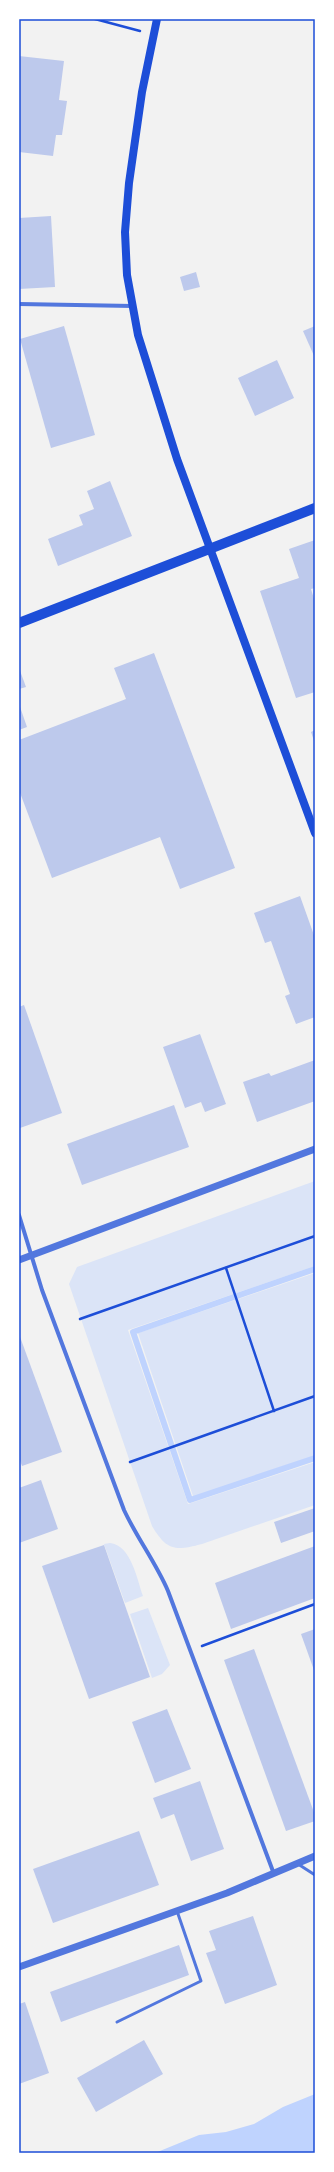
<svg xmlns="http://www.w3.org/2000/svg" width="334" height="2172" viewBox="0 0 334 2172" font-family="'DejaVu Sans',sans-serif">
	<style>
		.green { fill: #dbe4f7 }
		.water { fill: #bfd3fe }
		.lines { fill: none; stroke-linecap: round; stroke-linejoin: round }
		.stream { stroke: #bfd3fe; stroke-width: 6 }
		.building { fill: #bdc9ec }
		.path { stroke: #1d4ed8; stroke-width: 2.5 }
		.service { stroke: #5277de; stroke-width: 3 }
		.minor { stroke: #5277de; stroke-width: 4 }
		.tertiary { stroke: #5277de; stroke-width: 7 }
		.secondary { stroke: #1d4ed8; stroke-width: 8 }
		.primary { stroke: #1d4ed8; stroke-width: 10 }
		.neatline { fill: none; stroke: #1d4ed8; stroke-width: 1.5 }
	</style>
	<rect width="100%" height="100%" fill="#f2f2f2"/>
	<g class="green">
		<path d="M315,1181V1266L128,1330L188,1504L315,1462V1505L202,1544C175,1551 167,1551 152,1526L69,1284L77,1267Z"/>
		<polygon points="315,1273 315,1457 194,1499 138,1333"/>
		<path d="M110,1543C131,1545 137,1579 143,1596L125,1603L104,1544Z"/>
		<polygon points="148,1608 170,1665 162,1674 152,1678 130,1614"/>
	</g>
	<polygon class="water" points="315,2094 315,2153 155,2153 199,2135 226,2132 254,2124 283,2107"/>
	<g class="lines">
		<polyline class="stream" points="315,1269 133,1332 190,1500 315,1458"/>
	</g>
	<g class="building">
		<polygon points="19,56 64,61 59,100 67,101 62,135 56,135 53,156 19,152"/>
		<polygon points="51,216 55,287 19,289 19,218"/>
		<polygon points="196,272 200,287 184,291 180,277"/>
		<polygon points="64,326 95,435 51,448 20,339"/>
		<polygon points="315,326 315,358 303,331"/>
		<polygon points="277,360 294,398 255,416 238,378"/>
		<polygon points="110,481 132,536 58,566 48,539 83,525 79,515 94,509 87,491"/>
		<polygon points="315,540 315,588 311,589 315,602 315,692 296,698 260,591 299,578 289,549"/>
		<polygon points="154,653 235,868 180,889 160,837 52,878 19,790 19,740 126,699 114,668"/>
		<polygon points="19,668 26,687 19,689"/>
		<polygon points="19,704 27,727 19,730"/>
		<polygon points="315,730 315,744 311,732"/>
		<polygon points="300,896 315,938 315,1017 296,1024 285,996 290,994 271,941 265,943 254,913"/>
		<polygon points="24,1005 62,1113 20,1128 19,1007"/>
		<polygon points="200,1034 226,1104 205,1112 201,1102 185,1108 163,1047"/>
		<polygon points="315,1060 315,1101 257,1122 243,1082 269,1073 271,1076"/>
		<polygon points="174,1105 189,1147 82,1185 67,1144"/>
		<polygon points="19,1334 62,1452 22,1466 19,1458"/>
		<polygon points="41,1480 58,1529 19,1543 19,1488"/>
		<polygon points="315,1508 315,1531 281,1543 274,1522"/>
		<polygon points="104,1545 150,1677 89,1699 42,1566"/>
		<polygon points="315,1546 315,1598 231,1629 215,1583"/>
		<polygon points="315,1629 315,1673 301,1634"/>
		<polygon points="254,1649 315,1815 315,1821 286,1831 224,1660"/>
		<polygon points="167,1709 191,1769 155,1783 132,1722"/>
		<polygon points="200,1781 224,1849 191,1861 174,1814 161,1819 153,1798"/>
		<polygon points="139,1831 159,1885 53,1923 33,1869"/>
		<polygon points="253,1916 277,1985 225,2004 206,1953 216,1950 209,1931"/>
		<polygon points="179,1945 189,1975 61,2022 50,1992"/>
		<polygon points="25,2002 49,2073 19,2084 19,2004"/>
		<polygon points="144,2040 163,2074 96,2112 77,2078"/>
	</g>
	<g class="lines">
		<g class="path">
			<polyline points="95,19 140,31"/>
			<polyline points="226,1268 274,1411"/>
			<polyline points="80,1319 315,1236"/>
			<polyline points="130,1462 315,1396"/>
			<polyline points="202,1646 315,1604"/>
		</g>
		<g class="service">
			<polyline points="298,1864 315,1875"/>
			<polyline points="117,2022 201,1981 177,1911"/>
		</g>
		<g class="minor">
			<polyline points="19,304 133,306"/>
			<path d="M19,1215L42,1290L124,1510C137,1538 156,1563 168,1591L274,1874"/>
		</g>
		<g class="tertiary">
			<polyline points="19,1260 315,1149"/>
			<polyline points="19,1967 227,1893 315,1856"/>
		</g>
		<polyline class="secondary" points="157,19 142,92 129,183 125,232 127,275 138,335 177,459 315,833"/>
		<polyline class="primary" points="19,623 315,508"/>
	</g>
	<rect width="334" height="2172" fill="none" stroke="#ffffff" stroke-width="40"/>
	<rect x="20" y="20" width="294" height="2132" class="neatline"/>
</svg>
